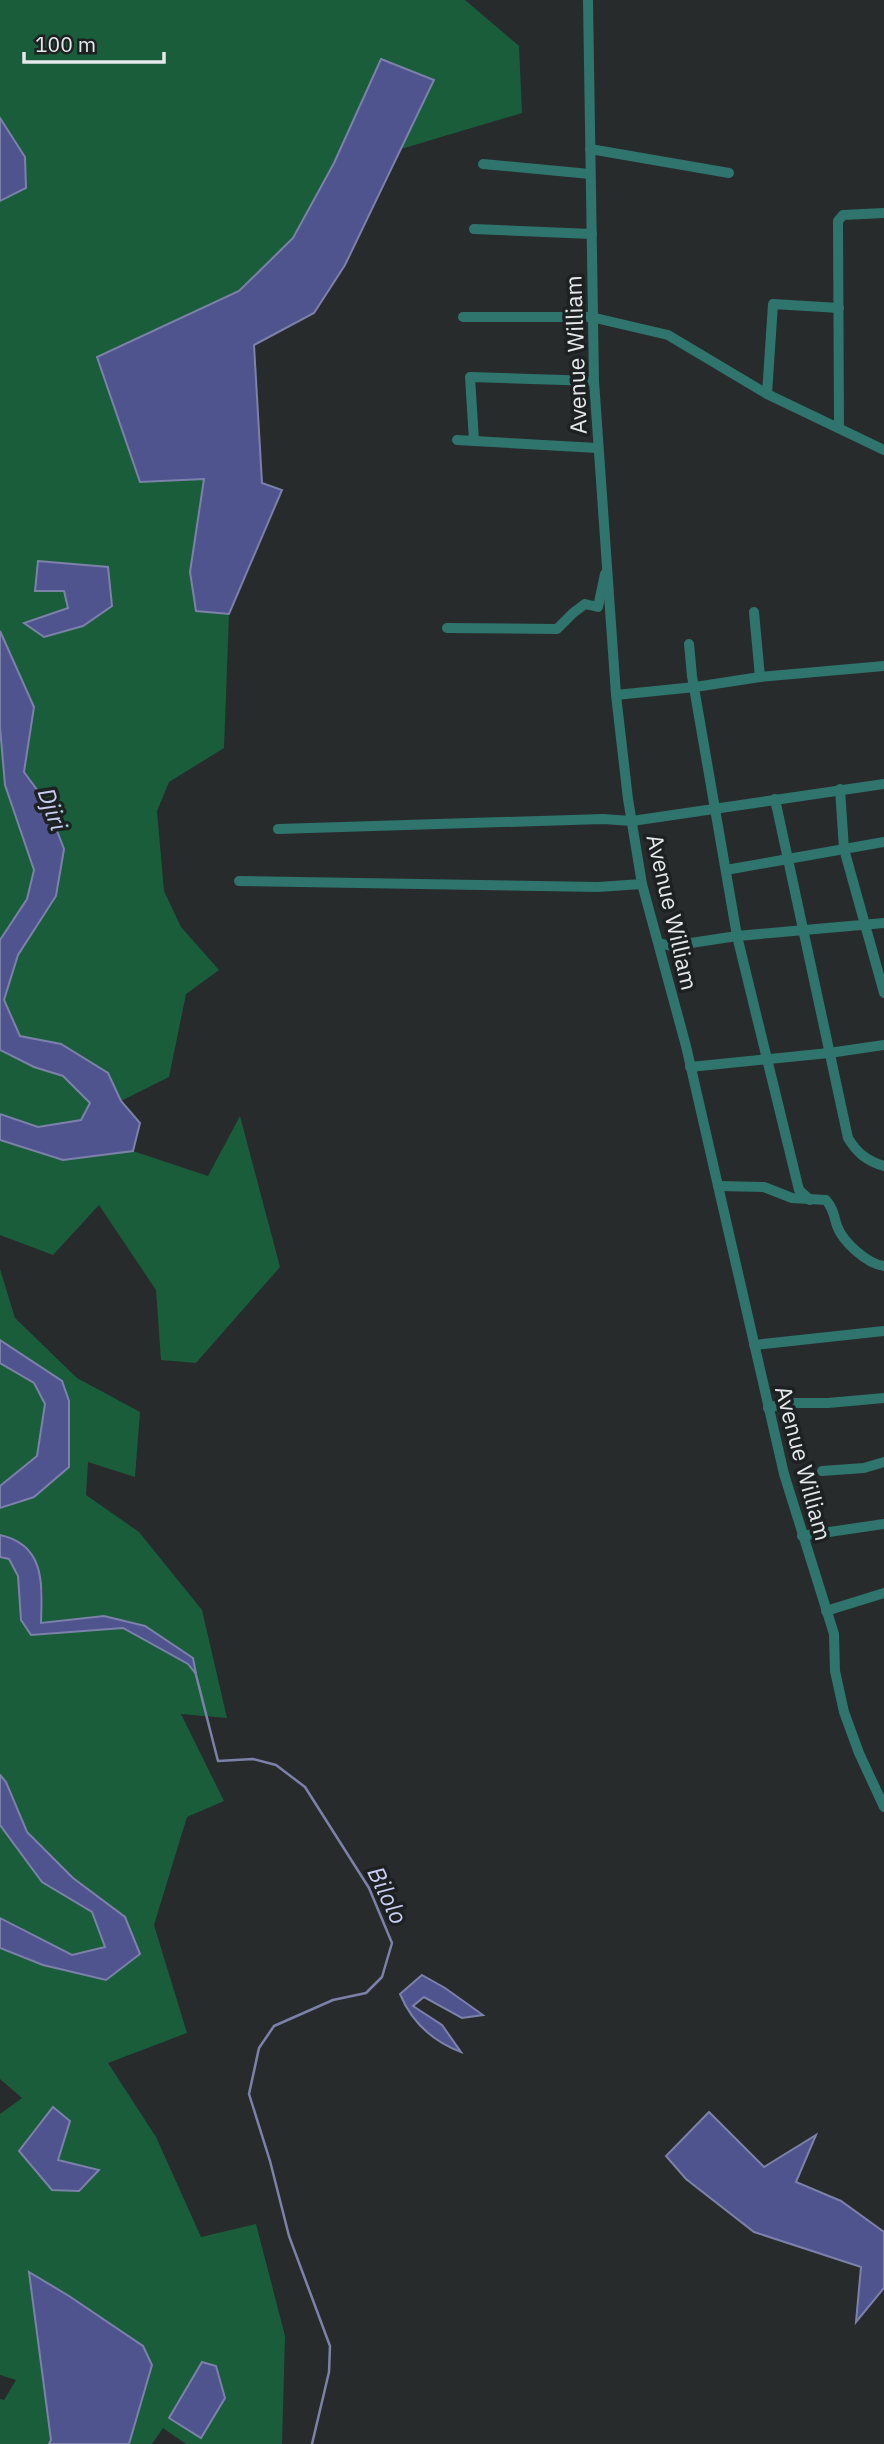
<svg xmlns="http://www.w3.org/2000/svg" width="884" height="2444" viewBox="0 0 884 2444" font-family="'IBM Plex Sans',sans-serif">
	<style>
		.green { fill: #1a5d3b; fill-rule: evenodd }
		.water { fill: #4f548f; stroke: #7c81aa; stroke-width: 2 }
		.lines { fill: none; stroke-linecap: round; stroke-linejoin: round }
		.stream { stroke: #7c81aa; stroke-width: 2.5 }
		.minor { stroke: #2f746d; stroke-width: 10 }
		.labels { text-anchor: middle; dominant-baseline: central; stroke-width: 7; stroke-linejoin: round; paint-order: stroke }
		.street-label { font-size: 23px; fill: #e6e9ea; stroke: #1d2122 }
		.water-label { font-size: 24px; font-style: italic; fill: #c8cef2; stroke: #1d2122 }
	</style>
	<rect width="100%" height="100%" fill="#272b2c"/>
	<g class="green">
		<path d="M0,0H465L519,46L522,113L401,149L434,80L334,163L293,238L239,291L97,357L204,479L190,572L196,610L229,614L224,748L169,782L157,811L164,891L181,927L219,970L186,994L169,1077L121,1101L108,1073L61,1044L20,1036L4,1000L18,955L56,896L46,802L24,772L34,707L0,631V201L26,188L25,157L0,118ZM64,591L83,626L25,622L68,609Z"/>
		<polygon points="0,727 5,785 34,870 27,899 0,940"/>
		<polygon points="0,1050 34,1067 63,1076 90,1103 81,1120 38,1127 0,1114"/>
		<polygon points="240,1116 280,1267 196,1363 161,1360 156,1290 99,1205 53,1255 0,1235 0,1140 63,1160 133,1151 208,1176"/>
		<path d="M0,1269L15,1318L77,1378L140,1412L135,1477L88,1462L86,1495L139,1532L202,1610L227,1718L181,1714L224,1801L187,1817L154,1925L187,2033L108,2063L156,2137L201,2237L256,2224L285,2336L282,2444H186L163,2428L152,2444H129L152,2365L29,2273L52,2440L49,2444H0V2399L4,2400L16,2380L0,2375V2114L22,2098L0,2079V1948L43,1965L140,1954L73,1878L27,1832L6,1783L0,1775V1557L9,1559L18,1576L21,1620L31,1635L123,1628L188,1664L195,1672L193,1658L104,1616L41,1623L43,1590L12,1538L0,1535V1508L34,1497L62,1381L0,1340ZM70,2121L57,2160L19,2152Z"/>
		<polygon points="0,1363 34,1383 45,1404 37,1456 0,1486"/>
		<polygon points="0,1825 42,1882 92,1912 105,1947 73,1955 0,1918"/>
	</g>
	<g class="water">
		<polygon points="381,59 434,80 345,265 314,313 254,345 262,483 282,490 229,614 196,611 190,572 204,479 140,482 97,357 239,291 293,238 334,163"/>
		<polygon points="0,118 25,157 26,188 0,201"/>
		<polygon points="38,561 108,567 112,606 83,626 44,637 24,623 68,608 64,591 35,591"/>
		<polygon points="0,631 34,707 24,772 46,802 64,849 56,896 18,955 4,1000 20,1036 61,1044 108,1073 121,1101 140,1123 133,1151 63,1160 0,1140 0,1114 38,1127 81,1120 90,1103 63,1076 34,1067 0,1050 0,940 27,899 34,870 5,785 0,727"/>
		<polygon points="0,1340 62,1381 69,1401 69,1467 34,1497 0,1508 0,1486 37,1456 45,1404 34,1383 0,1363"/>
		<path d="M0,1535C46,1545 42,1585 41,1623L104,1616L145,1626L193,1658L196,1674L188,1664L123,1628L31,1635L21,1620L18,1576L9,1559L0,1557Z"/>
		<polygon points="0,1775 6,1782 27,1832 73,1878 125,1917 140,1954 106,1980 43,1965 0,1948 0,1918 72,1955 105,1947 92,1912 42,1882 0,1825"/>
		<path d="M422,1975L445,1988L483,2015L462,2018L424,1997L413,2006L442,2025L461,2052C432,2041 412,2023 400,1994Z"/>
		<polygon points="53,2107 70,2121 58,2160 99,2170 79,2191 52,2190 19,2151"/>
		<polygon points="709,2112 764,2167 816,2135 796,2182 841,2201 884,2232 884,2288 856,2322 861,2267 754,2232 686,2179 666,2156"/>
		<polygon points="29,2272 69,2296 143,2346 152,2365 129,2444 49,2444 51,2440"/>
		<polygon points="202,2362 216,2366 225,2398 201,2438 169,2418"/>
	</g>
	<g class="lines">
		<polyline class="stream" points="195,1671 218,1761 253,1759 276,1765 305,1787 369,1888 392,1943 382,1977 366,1993 333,2000 274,2026 259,2048 249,2094 270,2161 289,2236 330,2346 329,2372 312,2444"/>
		<g class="minor">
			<polyline points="588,0 594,381 616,695 628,799 642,884 686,1046 784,1474 834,1634 835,1671 844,1712 859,1753 884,1807"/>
			<polyline points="590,149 729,173"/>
			<polyline points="483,164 590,174"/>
			<polyline points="474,229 592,234"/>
			<polyline points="463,317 591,317 668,335 767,394 884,450"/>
			<polyline points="767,394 773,304 839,308"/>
			<polyline points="839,427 838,221 843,215 884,213"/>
			<polyline points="457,440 597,448"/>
			<polyline points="474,441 470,377 594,381"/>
			<polyline points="754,612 760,677"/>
			<polyline points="447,628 557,629 573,613 585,604 598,607 605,574"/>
			<polyline points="689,644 692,676 737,936 799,1190 810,1200"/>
			<polyline points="616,695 695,687 760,677 884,666"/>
			<polyline points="840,789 844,849 884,993"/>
			<path d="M775,799L848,1138C857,1153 867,1161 884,1166"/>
			<polyline points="278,829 603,819 632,821 884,784"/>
			<polyline points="726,870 884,842"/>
			<polyline points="239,881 598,887 642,884"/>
			<polyline points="659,943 671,946 737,936 884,923"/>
			<polyline points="690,1067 829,1053 884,1045"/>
			<path d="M718,1186L764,1187L792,1198L826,1200C833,1208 834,1216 837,1226C843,1242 867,1264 884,1266"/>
			<polyline points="754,1345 884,1331"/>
			<polyline points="768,1408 785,1403 828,1403 884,1398"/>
			<polyline points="822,1471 864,1468 884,1462"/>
			<polyline points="802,1536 884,1524"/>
			<polyline points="826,1611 884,1593"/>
		</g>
	</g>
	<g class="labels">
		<g class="street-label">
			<text transform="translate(575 355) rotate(-92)">Avenue William</text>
			<text transform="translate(673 912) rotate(77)">Avenue William</text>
			<text transform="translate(804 1463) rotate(75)">Avenue William</text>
		</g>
		<g class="water-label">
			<text transform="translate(53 809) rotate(70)">Djiri</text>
			<text transform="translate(388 1895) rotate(64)">Bilolo</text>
		</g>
	</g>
	<path d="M24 52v10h140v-10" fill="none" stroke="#e6e9ea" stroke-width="3.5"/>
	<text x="35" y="52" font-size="21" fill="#e6e9ea" stroke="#1d2122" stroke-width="5" paint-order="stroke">100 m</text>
</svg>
